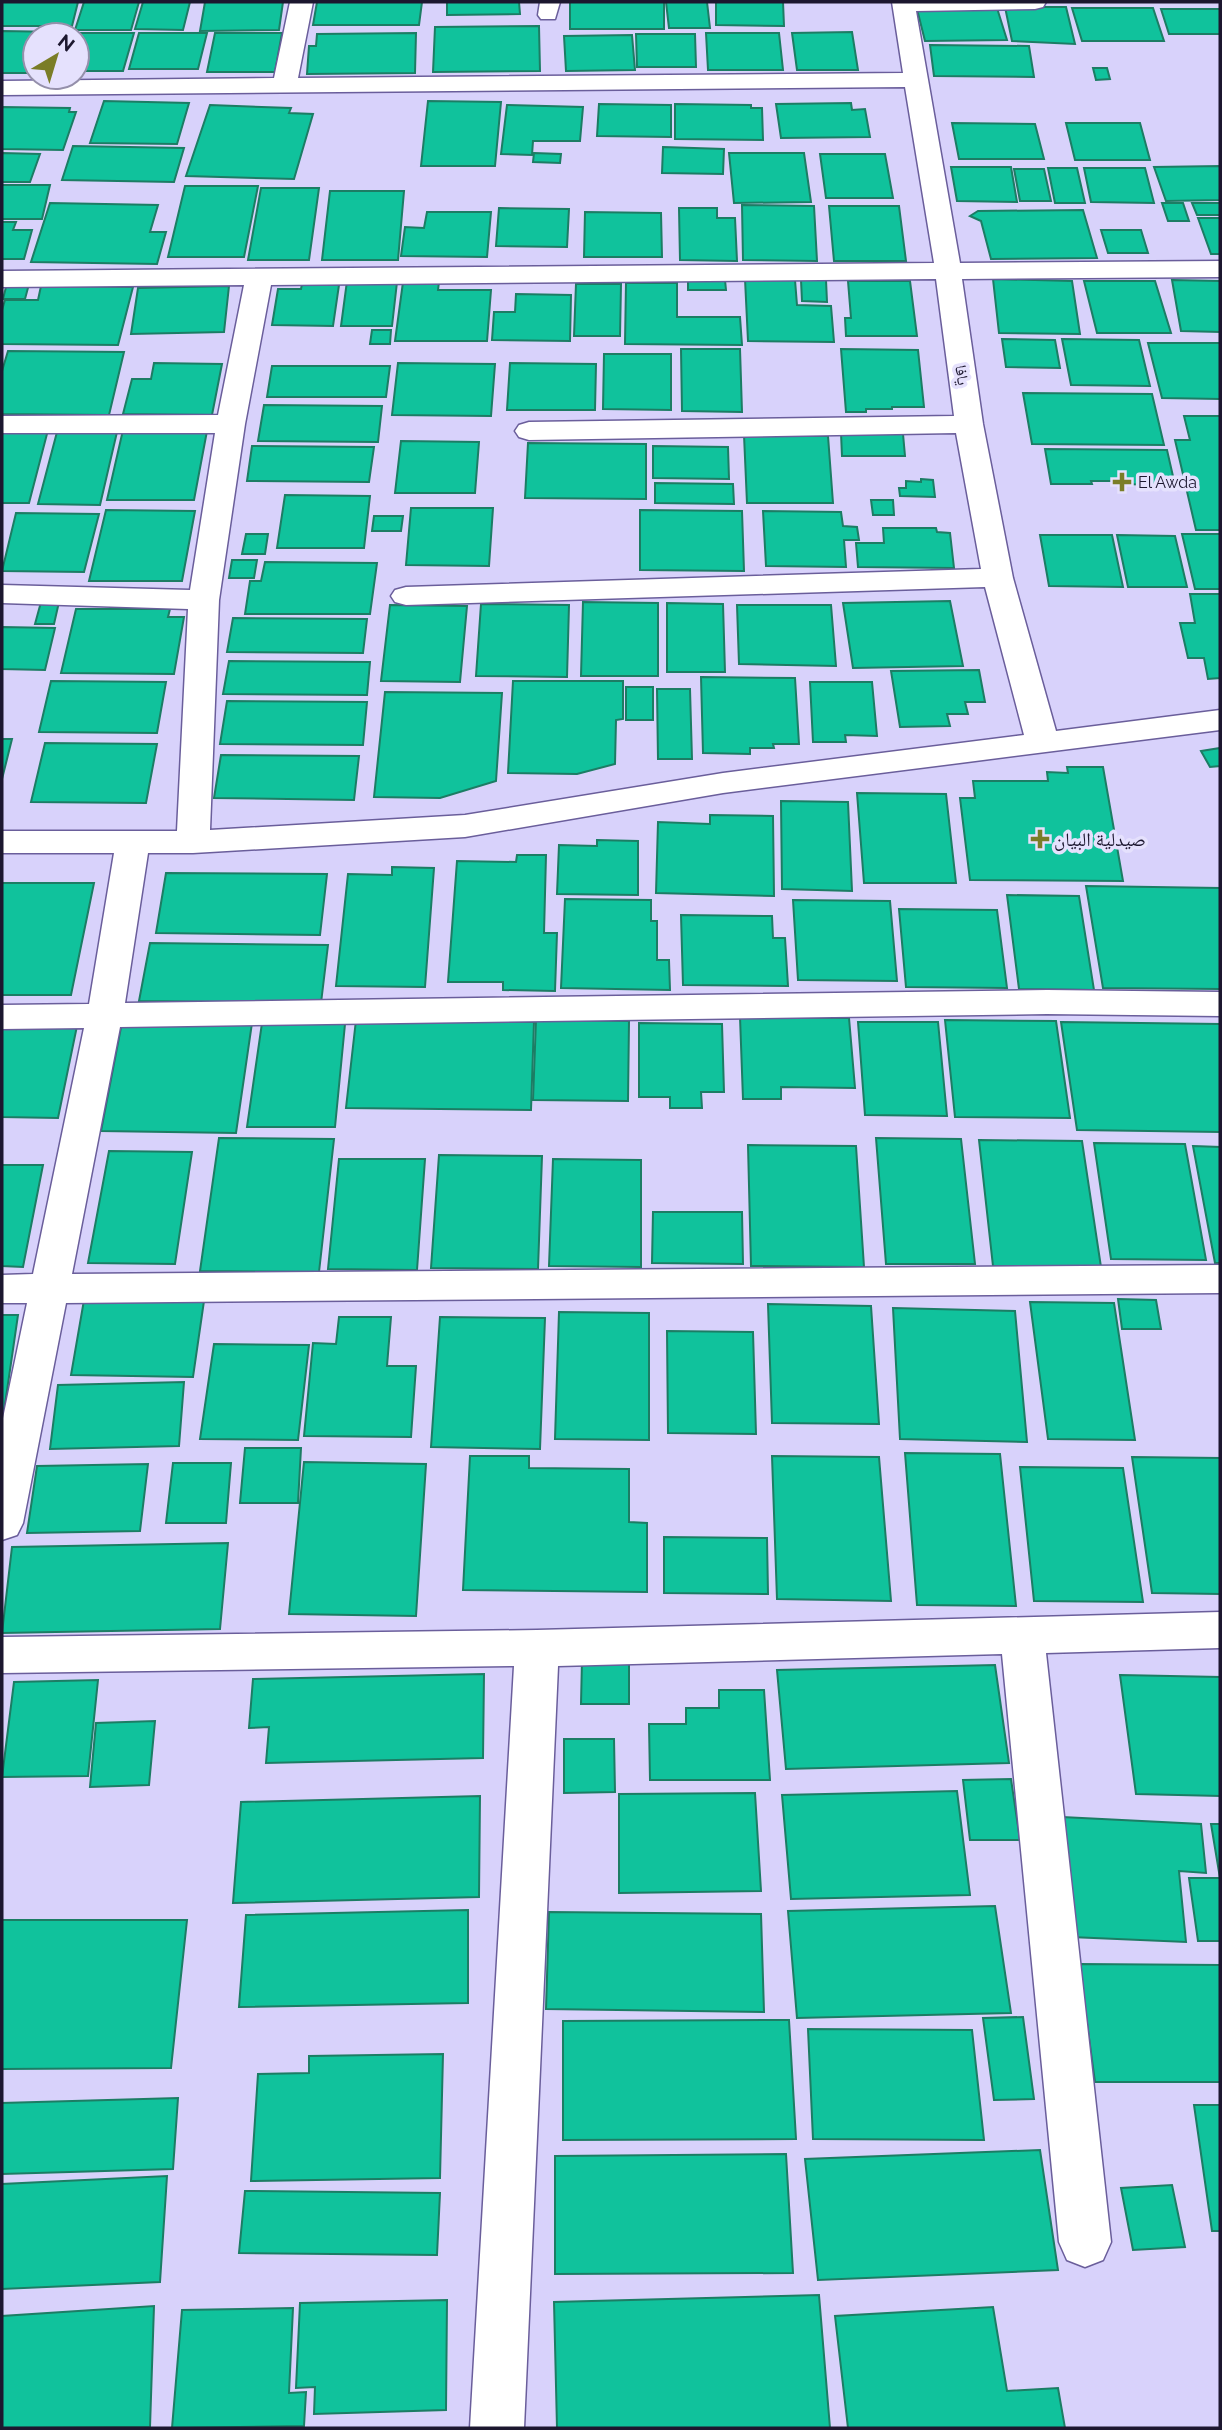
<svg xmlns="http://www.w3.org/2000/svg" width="1222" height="2430" viewBox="0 0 1222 2430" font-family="Raleway,'Noto Naskh Arabic',sans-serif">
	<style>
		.building { fill: #10c29c; stroke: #1c7d64; stroke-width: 2 }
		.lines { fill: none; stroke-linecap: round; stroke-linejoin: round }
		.lane-casing { stroke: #6a5e9b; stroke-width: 3 }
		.street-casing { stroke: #6a5e9b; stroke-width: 3 }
		.lane { fill: #fff; fill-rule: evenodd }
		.street { fill: #fff; fill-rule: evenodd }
		.poi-dot { fill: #7a7d27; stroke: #e5e1fd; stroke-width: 2.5 }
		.labels { text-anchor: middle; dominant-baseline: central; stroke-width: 7; stroke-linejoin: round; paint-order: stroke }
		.far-street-label { font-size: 16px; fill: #1c172f; stroke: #e5e1fd }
		.far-poi-label { font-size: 16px; fill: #1c172f; stroke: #e5e1fd; text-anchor: start }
		.poi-label { font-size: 19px; fill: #1c172f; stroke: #e5e1fd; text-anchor: start }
	</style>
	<rect width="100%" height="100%" fill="#d8d2fb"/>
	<g class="building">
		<polygon points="2,2 78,2 72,26 2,26"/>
		<polygon points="84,2 139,2 131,30 75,30"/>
		<polygon points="143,2 190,2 183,30 135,29"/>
		<polygon points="205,2 283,2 279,30 200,31"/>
		<polygon points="317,2 422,2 419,25 313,25"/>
		<polygon points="447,2 519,2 520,14 447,15"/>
		<rect x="570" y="2" width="94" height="27"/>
		<polygon points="666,2 707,2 710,28 669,28"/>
		<polygon points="716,2 783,2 784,26 716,25"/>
		<polygon points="1005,7 1066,7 1075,44 1012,41"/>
		<polygon points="997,8 1007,40 925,41 917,9"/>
		<polygon points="1072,8 1153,8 1164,41 1082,41"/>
		<polygon points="1161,9 1220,9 1220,34 1169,34"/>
		<polygon points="539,26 540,71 433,72 435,27"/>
		<polygon points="2,31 61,32 60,35 35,35 35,73 2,73"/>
		<polygon points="852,32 858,70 797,70 792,33"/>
		<polygon points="67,33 134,33 123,71 77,71 77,35 67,35"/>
		<polygon points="139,33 207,33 198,69 129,69"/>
		<polygon points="215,33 282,33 275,72 207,72"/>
		<polygon points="416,33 415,73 307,74 309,46 316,46 317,34"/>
		<polygon points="706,33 779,33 783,70 708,70"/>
		<polygon points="636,34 695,34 696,67 637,67"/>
		<polygon points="632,35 635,70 566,71 564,36"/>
		<polygon points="930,45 1029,46 1034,77 934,76"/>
		<polygon points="1093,68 1107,68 1110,79 1096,80"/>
		<polygon points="104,101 189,103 177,144 90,143"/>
		<polygon points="428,101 501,102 495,166 421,166"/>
		<polygon points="851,103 852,110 865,109 870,137 781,138 776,104"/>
		<polygon points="599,104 671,105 671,137 597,136"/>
		<polygon points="675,104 751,105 751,108 762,108 763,140 675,139"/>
		<polygon points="210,105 291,108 289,113 313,114 294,179 186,176"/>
		<polygon points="507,105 583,107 580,141 533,141 532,155 501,154"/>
		<polygon points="2,107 70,108 69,112 76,112 63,150 2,149"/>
		<polygon points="952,123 1035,124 1044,159 959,159"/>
		<polygon points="1066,123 1140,123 1150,160 1075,160"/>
		<polygon points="73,146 184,148 174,182 62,180"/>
		<polygon points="663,147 724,149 723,174 662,173"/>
		<polygon points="2,153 40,154 30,182 2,182"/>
		<polygon points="534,153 561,154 560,163 533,162"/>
		<polygon points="729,153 804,153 811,202 734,203"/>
		<polygon points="820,154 885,154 893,198 826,198"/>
		<polygon points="1220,166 1220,200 1166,201 1154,167"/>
		<polygon points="951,167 1011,167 1017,202 957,201"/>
		<polygon points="1048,168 1077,168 1085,203 1055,203"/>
		<polygon points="1084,168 1145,168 1154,203 1091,202"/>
		<polygon points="1014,169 1044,169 1051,201 1020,201"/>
		<polygon points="2,185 50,185 42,219 2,219"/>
		<polygon points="185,186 258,186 244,257 168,257"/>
		<polygon points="261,188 319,188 309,260 248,260"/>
		<polygon points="330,191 404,191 398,260 322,260"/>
		<polygon points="50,203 158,205 150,232 166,232 157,264 31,262"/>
		<polygon points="1162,203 1183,203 1189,221 1168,221"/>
		<polygon points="1192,203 1220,203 1220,215 1197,215"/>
		<polygon points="742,205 814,206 817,261 743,260"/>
		<polygon points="829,206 899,206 906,261 834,261"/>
		<polygon points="499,208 569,209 567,247 496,246"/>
		<polygon points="679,208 717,208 717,218 735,218 737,261 680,260"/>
		<polygon points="1083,210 1097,258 991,259 981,221 970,216 978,211"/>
		<polygon points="427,212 491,212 487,257 401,256 405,227 424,228"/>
		<polygon points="585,212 661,213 662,257 584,257"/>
		<polygon points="1198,218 1220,218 1220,254 1211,254"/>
		<polygon points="2,222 16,222 13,230 32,230 24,259 2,259"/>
		<polygon points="1101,230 1141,230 1148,253 1108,253"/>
		<polygon points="745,279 795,280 797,305 831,306 834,342 748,341"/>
		<polygon points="993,279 1072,281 1080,334 999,333"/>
		<polygon points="688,280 725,280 726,290 688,290"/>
		<polygon points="801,280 826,280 827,302 802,301"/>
		<polygon points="1172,280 1220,281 1220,332 1181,331"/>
		<polygon points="347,281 397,282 392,326 341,326"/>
		<polygon points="848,281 910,281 917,336 846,336 845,318 851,318"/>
		<polygon points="1084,281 1155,281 1171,333 1097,333"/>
		<polygon points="403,282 439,282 438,290 491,290 487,341 395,341"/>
		<polygon points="7,283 29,284 25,299 3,299"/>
		<polygon points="626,283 677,283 677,317 740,317 742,345 625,344"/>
		<polygon points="302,284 339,285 333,326 272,325 278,289 301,289"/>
		<polygon points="576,284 621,284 620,336 574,336"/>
		<polygon points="41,286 133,287 118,345 2,344 2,310 5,300 38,300"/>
		<polygon points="229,286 224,332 131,334 138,288"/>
		<polygon points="516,294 571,295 570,341 492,340 494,312 515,312"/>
		<polygon points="372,330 391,330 390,344 370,344"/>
		<polygon points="1002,339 1055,340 1060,368 1006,367"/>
		<polygon points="1062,339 1139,340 1150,386 1071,385"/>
		<polygon points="1148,343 1220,343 1220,399 1162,398"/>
		<polygon points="681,349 740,349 742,412 682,411"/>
		<polygon points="841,349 918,350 924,407 892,407 892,409 866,409 866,412 846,412"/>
		<polygon points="8,351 124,352 109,415 2,414 2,371"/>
		<polygon points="604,354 671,354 671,410 603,409"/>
		<polygon points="154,363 222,364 212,415 123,414 132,379 151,379"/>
		<polygon points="398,363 495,364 491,416 392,415"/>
		<polygon points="510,363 596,364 595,410 507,410"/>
		<polygon points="272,366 390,366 386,397 267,397"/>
		<polygon points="1023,393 1152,394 1164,445 1032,444"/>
		<polygon points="264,405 382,406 378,442 258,441"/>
		<polygon points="1184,416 1220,416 1220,530 1196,530 1175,440 1190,440"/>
		<polygon points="2,429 48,430 29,503 2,503"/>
		<polygon points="123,430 207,431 194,500 107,500"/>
		<polygon points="57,432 117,432 100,505 38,504"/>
		<polygon points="841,433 903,434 905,456 842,456"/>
		<polygon points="744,435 828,436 833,503 747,503"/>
		<polygon points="401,441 479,442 475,493 395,493"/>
		<polygon points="528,443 646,444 646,499 525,498"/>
		<polygon points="252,446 374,447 369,482 247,481"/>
		<polygon points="653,446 728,447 729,479 653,478"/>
		<polygon points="1045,449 1167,450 1175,485 1114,484 1113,481 1091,481 1092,484 1051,484"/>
		<polygon points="921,479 933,480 935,497 900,496 899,488 906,488 906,481 921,482"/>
		<polygon points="655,483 733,484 734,504 655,503"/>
		<polygon points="285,495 370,496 364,548 277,548"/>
		<polygon points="871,500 893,500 894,515 873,515"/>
		<polygon points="411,508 493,508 489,566 406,565"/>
		<polygon points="106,510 195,511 182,581 89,581"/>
		<polygon points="640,510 742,511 744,571 640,570"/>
		<polygon points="763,511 841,512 843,526 857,527 859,540 844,540 846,567 766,566"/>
		<polygon points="16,513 99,514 84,572 2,571"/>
		<polygon points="374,516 403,516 401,531 372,531"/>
		<polygon points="883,528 936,528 937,532 950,533 954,568 858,567 856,543 884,543"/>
		<polygon points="246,534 268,534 265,554 242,554"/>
		<polygon points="1182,534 1220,534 1220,589 1195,589"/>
		<polygon points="1040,535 1112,535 1123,587 1049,586"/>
		<polygon points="1117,535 1175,536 1187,587 1128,587"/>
		<polygon points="232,560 257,560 254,578 229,578"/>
		<polygon points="265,562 377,563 370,614 245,614 250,581 261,581"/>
		<polygon points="1190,594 1220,594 1220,678 1208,679 1204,658 1188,658 1180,623 1195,623"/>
		<polygon points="950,601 963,666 853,668 843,603"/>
		<polygon points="41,602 59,602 54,624 35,624"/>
		<polygon points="583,602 658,603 658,676 581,676"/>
		<polygon points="667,603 723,604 725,672 667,672"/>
		<polygon points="481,604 569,605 567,677 476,676"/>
		<polygon points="390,605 467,606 460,682 381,681"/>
		<polygon points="737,605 831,605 836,666 739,664"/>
		<polygon points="76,609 170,609 168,617 184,617 174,674 61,673"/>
		<polygon points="233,618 367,619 363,653 227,652"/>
		<polygon points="2,627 55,628 45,670 2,669"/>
		<polygon points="229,661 370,662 367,695 223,694"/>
		<polygon points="979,670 985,702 965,702 968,714 947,714 950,726 900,727 891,671"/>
		<polygon points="701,677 795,678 799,744 773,744 774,748 750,748 750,754 703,753"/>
		<polygon points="51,681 166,682 157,733 39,732"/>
		<polygon points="513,681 623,681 623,719 616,720 615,764 577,774 508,773"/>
		<polygon points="810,682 872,682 877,736 845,735 846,742 813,742"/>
		<rect x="626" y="687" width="27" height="33"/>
		<polygon points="657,689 690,689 692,759 658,759"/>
		<polygon points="385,692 502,693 496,781 440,798 374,797"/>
		<polygon points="227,701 367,702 363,745 220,744"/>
		<polygon points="2,739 12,739 2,779"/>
		<polygon points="45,743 157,744 146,803 31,802"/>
		<polygon points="1220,748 1220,766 1210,767 1201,751"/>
		<polygon points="221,755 359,756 354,800 214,798"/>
		<polygon points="1067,767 1103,767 1123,881 970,880 960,798 975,798 973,781 1048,781 1047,772 1068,773"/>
		<polygon points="857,793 946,794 956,883 864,883"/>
		<polygon points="781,801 848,802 852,891 782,889"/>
		<polygon points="710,815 773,816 774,896 656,893 658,822 710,824"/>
		<polygon points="597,840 638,841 638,895 557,894 559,845 597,846"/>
		<polygon points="517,855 546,855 544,933 557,933 555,991 503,990 503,982 448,982 457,861 516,862"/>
		<polygon points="392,867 434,868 425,987 336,986 348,874 392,875"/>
		<polygon points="166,873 327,874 320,935 156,933"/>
		<polygon points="2,883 94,883 71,995 2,995"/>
		<polygon points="1086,886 1220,888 1220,989 1103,988"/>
		<polygon points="1007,895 1079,896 1094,990 1019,989"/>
		<polygon points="565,899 651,900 651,921 657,921 657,960 669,960 670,990 561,988"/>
		<polygon points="793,900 890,901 897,981 798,980"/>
		<polygon points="899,909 997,910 1007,988 906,987"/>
		<polygon points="681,915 772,916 773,938 785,938 788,986 683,985"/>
		<polygon points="150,943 328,945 321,1003 139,1001"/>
		<polygon points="740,1017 849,1018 855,1088 781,1087 781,1099 743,1099"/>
		<polygon points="356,1020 534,1022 531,1110 346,1108"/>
		<polygon points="536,1020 629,1021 628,1101 533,1100"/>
		<polygon points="945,1020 1056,1021 1070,1118 955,1117"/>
		<polygon points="122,1022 252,1023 236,1133 101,1131"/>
		<polygon points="858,1022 938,1022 947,1116 865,1115"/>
		<polygon points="1061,1022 1220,1024 1220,1132 1077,1130"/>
		<polygon points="262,1023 345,1024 335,1127 247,1127"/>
		<polygon points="639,1023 722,1024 724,1092 701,1092 702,1108 670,1108 670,1097 639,1097"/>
		<polygon points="2,1026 77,1026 58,1118 2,1117"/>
		<polygon points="219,1138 334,1139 319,1272 200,1271"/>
		<polygon points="876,1138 961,1139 975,1264 886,1264"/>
		<polygon points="979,1140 1082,1141 1101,1267 993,1266"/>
		<polygon points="1094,1143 1185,1144 1206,1260 1111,1259"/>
		<polygon points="748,1145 856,1146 864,1267 751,1266"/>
		<polygon points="1193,1146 1220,1147 1220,1263 1215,1263"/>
		<polygon points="109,1151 192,1152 175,1264 88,1263"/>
		<polygon points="439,1155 542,1156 538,1269 431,1268"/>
		<polygon points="339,1159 425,1159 417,1270 328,1269"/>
		<polygon points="553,1159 641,1160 641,1267 549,1266"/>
		<polygon points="2,1165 43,1165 23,1267 2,1266"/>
		<polygon points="653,1212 742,1212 743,1264 652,1263"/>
		<polygon points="1118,1299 1156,1300 1161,1329 1122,1329"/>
		<polygon points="84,1300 204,1301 193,1377 71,1375"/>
		<polygon points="1030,1302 1114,1303 1135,1440 1048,1439"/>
		<polygon points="768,1304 871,1306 879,1424 772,1423"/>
		<polygon points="893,1308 1015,1311 1027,1442 900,1439"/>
		<polygon points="559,1312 649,1313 649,1440 555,1439"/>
		<polygon points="2,1315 18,1315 2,1425"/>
		<polygon points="339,1317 391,1317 387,1366 416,1366 411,1437 304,1436 313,1343 336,1344"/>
		<polygon points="440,1317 545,1318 540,1449 431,1447"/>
		<polygon points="667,1331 753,1332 756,1434 668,1433"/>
		<polygon points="214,1344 309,1345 298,1440 200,1439"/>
		<polygon points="184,1382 179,1446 50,1449 58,1385"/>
		<polygon points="245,1448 301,1448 298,1503 240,1503"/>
		<polygon points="905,1453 1000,1454 1016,1606 917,1605"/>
		<polygon points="470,1456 529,1456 529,1468 629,1469 629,1522 647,1523 647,1592 463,1590"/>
		<polygon points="772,1456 879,1457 891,1601 777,1599"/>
		<polygon points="1132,1457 1220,1458 1220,1594 1152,1593"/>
		<polygon points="304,1462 426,1464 416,1616 289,1614"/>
		<polygon points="173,1463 231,1463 226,1523 166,1523"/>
		<polygon points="148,1464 140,1531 27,1533 37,1466"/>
		<polygon points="1020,1467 1123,1468 1143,1602 1034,1601"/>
		<polygon points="664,1537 767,1538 768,1594 664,1593"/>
		<polygon points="228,1543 220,1629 2,1633 12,1547"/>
		<polygon points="582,1660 629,1661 629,1704 581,1704"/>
		<polygon points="995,1665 1009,1763 786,1769 777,1670"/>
		<polygon points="484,1674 483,1758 266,1763 269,1727 249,1728 253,1679"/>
		<polygon points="1120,1675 1220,1677 1220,1796 1136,1794"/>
		<polygon points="98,1680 88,1776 2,1777 14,1682"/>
		<polygon points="719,1690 764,1690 770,1780 650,1780 649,1724 686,1724 686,1708 719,1708"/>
		<polygon points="155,1721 149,1785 90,1787 96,1723"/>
		<polygon points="564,1739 614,1739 615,1792 564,1793"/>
		<polygon points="1011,1779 1020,1840 970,1840 963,1780"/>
		<polygon points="957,1791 970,1895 791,1899 782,1795"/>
		<polygon points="755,1793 761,1891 619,1893 619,1794"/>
		<polygon points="480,1796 479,1897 233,1903 241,1802"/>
		<polygon points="1062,1817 1201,1824 1206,1873 1179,1871 1186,1942 1071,1937"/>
		<polygon points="1211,1824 1220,1824 1220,1941 1198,1941 1189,1878 1220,1878"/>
		<polygon points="995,1906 1011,2013 797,2018 788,1911"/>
		<polygon points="468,1910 468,2003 239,2007 246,1915"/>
		<polygon points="549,1912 761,1914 764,2012 546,2009"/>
		<polygon points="2,1920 187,1920 171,2068 2,2069"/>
		<polygon points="1079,1964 1220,1965 1220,2082 1095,2082"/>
		<polygon points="1023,2017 1034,2099 994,2100 983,2018"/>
		<polygon points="789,2020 796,2139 563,2140 563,2021"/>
		<polygon points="808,2029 972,2030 984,2140 813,2139"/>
		<polygon points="443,2054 440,2178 251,2181 258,2074 309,2073 309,2056"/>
		<polygon points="178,2098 173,2169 2,2174 2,2103"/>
		<polygon points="1194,2105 1220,2105 1220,2231 1212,2231"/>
		<polygon points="1040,2150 1058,2270 818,2280 805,2159"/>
		<polygon points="786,2154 793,2273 555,2274 555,2156"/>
		<polygon points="167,2176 160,2282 2,2289 2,2184"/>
		<polygon points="1172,2185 1185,2247 1133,2250 1121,2188"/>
		<polygon points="245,2191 440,2193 437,2255 239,2253"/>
		<polygon points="819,2295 830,2428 557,2428 554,2302"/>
		<polygon points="447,2300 446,2410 314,2414 315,2387 296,2388 300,2303"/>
		<polygon points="154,2306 150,2427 2,2428 2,2316"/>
		<polygon points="993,2307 1007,2391 1058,2388 1065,2428 848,2428 835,2316"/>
		<polygon points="293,2308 289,2393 306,2392 304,2426 172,2428 182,2310"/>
	</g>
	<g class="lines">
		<g class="lane-casing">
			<polygon id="lane" points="540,2 560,2 555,19 541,19 538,15"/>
		</g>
		<g class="street-casing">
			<g id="street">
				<path d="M290,2H313L298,78L903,73L892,2H1046L1043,7L1035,9L916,11L960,263L1220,261V277L962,279L983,424L1013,578L1056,731L1220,710V730L723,793L465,837L193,853H148L125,1003L1047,990L1220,992V1016L1047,1014L120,1027L72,1274L1220,1265V1293L66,1303L23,1523L17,1535L2,1540V1423L27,1303H2V1275L33,1274L84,1028L2,1029V1005L89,1004L114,853H2V831H177L188,609L2,603V585L190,590L215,433H2V416L218,415L244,285L2,287V271L934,263L905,87L2,95V81L274,78ZM936,279L954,416L529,422L519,425L515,431L519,437L529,440L956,433L981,569L406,587L395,590L391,596L395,602L406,605L985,587L1024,735L723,773L465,815L210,830L219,600L245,424L271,285Z"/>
				<polygon points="1220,1612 1220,1648 1046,1653 1111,2242 1103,2260 1085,2267 1067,2260 1059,2242 1002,1654 558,1666 524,2428 470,2428 514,1666 2,1673 2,1637 537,1630"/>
			</g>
		</g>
		<use href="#lane" class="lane"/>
		<use href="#street" class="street"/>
	</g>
	<g class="poi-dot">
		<path d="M1118.5 471.5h7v7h7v7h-7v7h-7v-7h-7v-7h7z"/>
		<path d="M1036.5 828.5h7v7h7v7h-7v7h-7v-7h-7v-7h7z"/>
	</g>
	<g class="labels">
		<g class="far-street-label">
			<text transform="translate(962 375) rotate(82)">يافا</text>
		</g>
		<g class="far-poi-label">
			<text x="1138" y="482">El Awda</text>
		</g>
		<g class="poi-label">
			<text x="1054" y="839">صيدلية البيان</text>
		</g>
	</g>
	<rect width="1222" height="2430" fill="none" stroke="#1c172f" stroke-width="7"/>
	<g transform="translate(56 56) rotate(38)"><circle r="33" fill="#e5e1fd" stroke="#9590ab" stroke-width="2"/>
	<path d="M0-5L12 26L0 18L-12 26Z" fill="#7a7d27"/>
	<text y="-10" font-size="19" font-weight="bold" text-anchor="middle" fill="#1c172f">N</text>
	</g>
</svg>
